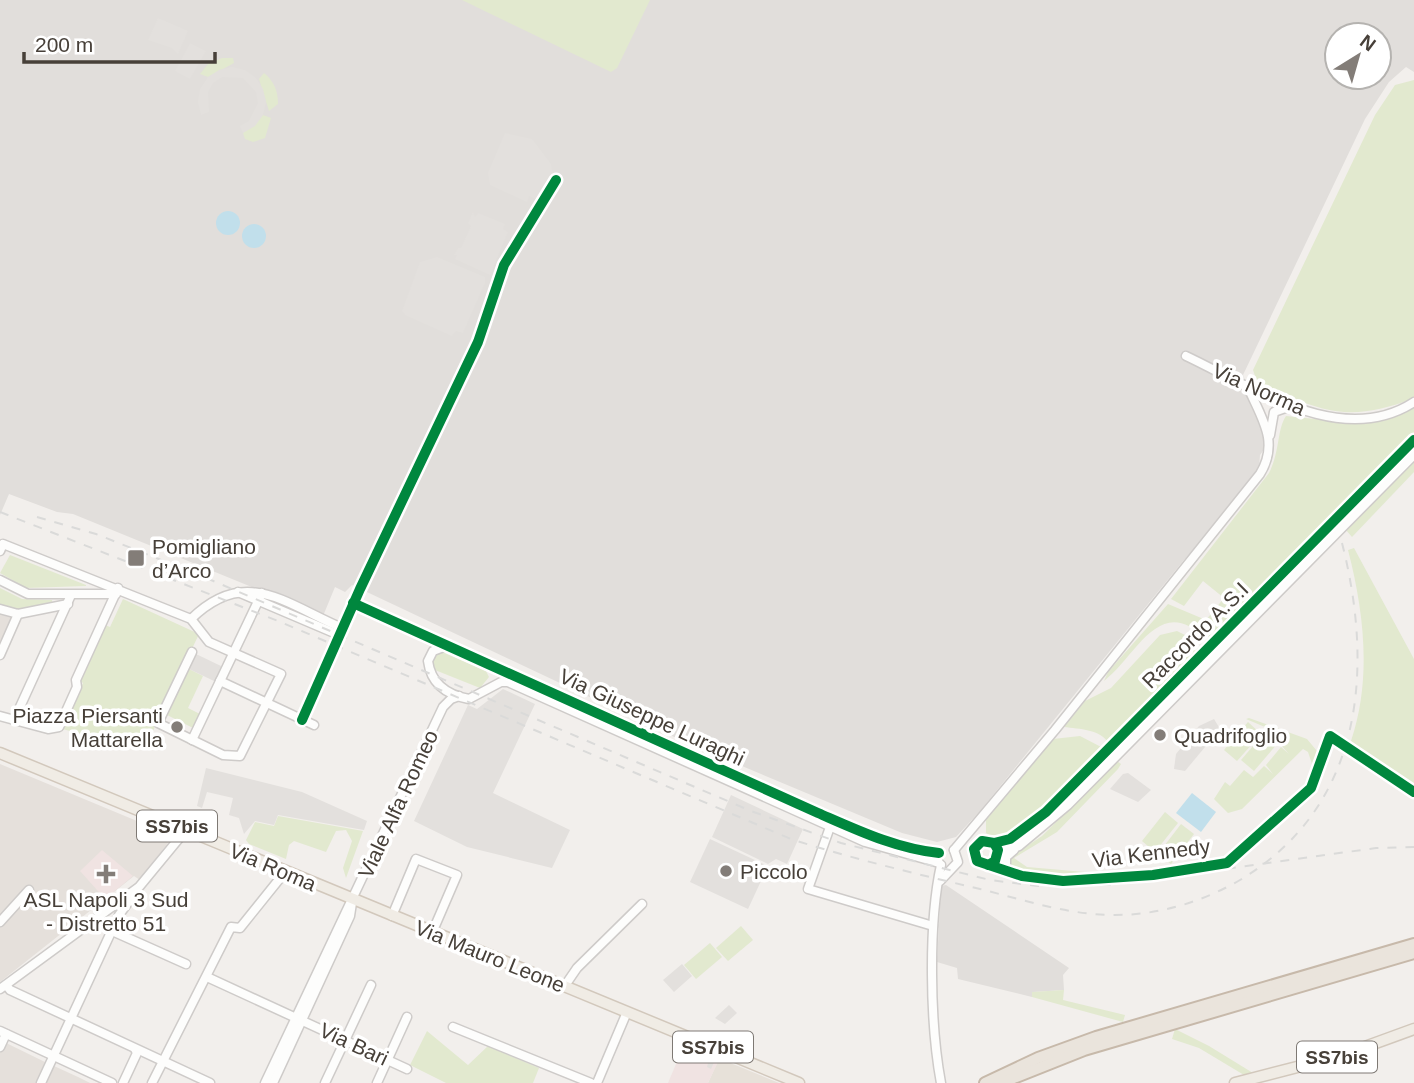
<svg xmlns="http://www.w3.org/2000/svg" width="1414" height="1083" viewBox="0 0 1414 1083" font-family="Arial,sans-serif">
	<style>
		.residential { fill: #e5e0db }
		.industrial { fill: #e1dedb; fill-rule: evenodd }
		.education { fill: #e7e1d9 }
		.medical { fill: #f0e3e2 }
		.green { fill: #e2e9cf }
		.parking { fill: #e3e0dd }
		.water { fill: #c1dfeb }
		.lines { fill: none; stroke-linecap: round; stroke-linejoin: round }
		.minor-casing { stroke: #cecbc9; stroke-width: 11 }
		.major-casing { stroke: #d2c8bc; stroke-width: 13 }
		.highway-casing { stroke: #c7b9aa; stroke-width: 14 }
		.minor { stroke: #fdfdfc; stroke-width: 8 }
		.major { stroke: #f0ece5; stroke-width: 10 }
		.highway { stroke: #eae4dc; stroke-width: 10 }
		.rail { stroke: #dadad9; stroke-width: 2; stroke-dasharray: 9 9; stroke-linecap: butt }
		.minor-bridge-casing { stroke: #cecbc9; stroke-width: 11; stroke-linecap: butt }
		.minor-bridge { stroke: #fdfdfc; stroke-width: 8 }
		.cycleway-casing { stroke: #fff; stroke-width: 15 }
		.cycleway { stroke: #00873e; stroke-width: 10 }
		.poi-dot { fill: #837d78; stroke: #fff; stroke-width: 2.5 }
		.labels { text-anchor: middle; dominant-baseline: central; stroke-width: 7; stroke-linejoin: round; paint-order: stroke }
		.shield { fill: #fff; stroke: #7e7974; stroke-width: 2 }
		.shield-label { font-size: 19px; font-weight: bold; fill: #474039 }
		.street-label { font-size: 21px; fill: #474039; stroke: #fff }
		.poi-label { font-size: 21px; fill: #474039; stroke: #fff; text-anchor: start }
	</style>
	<rect width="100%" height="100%" fill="#f2efec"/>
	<g class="residential">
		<polygon points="0,612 13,616 0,646"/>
		<polygon points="0,764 173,836 140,880 134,876 0,982"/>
		<polygon points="0,1040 45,1062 36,1083 0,1083"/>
		<polygon points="54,1066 78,1077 90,1083 46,1083"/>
	</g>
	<g class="industrial">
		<path d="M0,0H1414V72L1406,67L1389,82L1365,119L1243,375L1270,441L1260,455L1259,468L1247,492L1183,561L980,811L956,837L937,842L902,833L687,743L352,585L345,592L335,587L323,616L73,514L57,512L9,494L0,515ZM1337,35H1379V77H1337Z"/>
		<polygon points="946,885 1069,968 1063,975 1064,990 1033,992 1032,997 958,979 957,968 937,962 941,886"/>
	</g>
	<polygon class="education" points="718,1061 728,1062 779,1083 708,1083"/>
	<g class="medical">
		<polygon points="102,850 133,876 105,899 80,871"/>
		<polygon points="684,1045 719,1060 708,1083 668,1083"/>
	</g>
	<g class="green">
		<polygon points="462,0 650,0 617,68 611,72"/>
		<polygon points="222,58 233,58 234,63 208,77 200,74 208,64"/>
		<path d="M264,73C274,81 278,91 278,104L269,111L259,79Z"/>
		<path d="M1414,80V398C1346,425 1319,410 1257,382L1253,370L1375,115L1395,85Z"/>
		<polygon points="263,115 271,118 265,138 253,142 245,139 243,133"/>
		<path d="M1414,406V436L1410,440L1109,744C1101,729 1079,729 1064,727L1085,701L1111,688L1160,635L1177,631L1187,636L1198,648L1206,640C1160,591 1136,657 1104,681L1108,672L1168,604L1206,620L1224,598L1203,581L1184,606L1171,599L1269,473C1280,452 1277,429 1286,416L1354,423L1380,420Z"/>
		<polygon points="1414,461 1414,472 1352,537 1346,530"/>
		<path d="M1354,548L1414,659V788L1351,741C1372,679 1364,612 1348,550Z"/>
		<polygon points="10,555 86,585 86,586 26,588 0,573"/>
		<polygon points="0,588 22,599 52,600 53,606 24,611 0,606"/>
		<polygon points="123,599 199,634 153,731 147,750 62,729 83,683 79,680 105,625 110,627"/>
		<polygon points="440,651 486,671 489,677 480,688 435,670 431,659"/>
		<polygon points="187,668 203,676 188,708 200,714 193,728 165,714"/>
		<polygon points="1249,718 1307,739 1317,751 1318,758 1311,784 1238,853 1303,788 1313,767 1308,752 1303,749 1242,809 1228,813 1214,799 1225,782 1230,786 1244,770 1253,777 1264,766 1273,774 1266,765 1281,747 1289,754 1280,744 1284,735 1246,719"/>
		<polygon points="1248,722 1261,734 1237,761 1224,750"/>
		<polygon points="1265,732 1278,743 1254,771 1241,760"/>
		<path d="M1080,736L1105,749C1076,778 1034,835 993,837L986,833V820L1053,739Z"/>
		<path d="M1117,761L1121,764L1118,769L1057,832L1014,858L1027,867L1085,872L1090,877C1065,876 1031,881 1010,867L1009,858L1042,836Z"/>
		<polygon points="1165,812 1178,823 1155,852 1142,841"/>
		<polygon points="278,816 363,831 346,878 343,868 352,841 346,830 336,831 326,852 294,841 289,845 286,859 249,844 246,840 255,822 274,826"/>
		<polygon points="1181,824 1194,834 1171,864 1158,854"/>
		<polygon points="741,926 753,940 728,961 716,948"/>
		<polygon points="710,943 722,957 696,979 684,965"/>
		<polygon points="1064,990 1063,1000 1125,1015 1123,1022 1032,997 1032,992"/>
		<polygon points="1175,1029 1209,1046 1253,1073 1244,1075 1199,1048 1172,1039"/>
		<polygon points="427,1031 468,1065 488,1046 539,1068 533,1083 446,1083 410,1065"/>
	</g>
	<g class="parking">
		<polygon points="158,18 188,31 178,54 172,48 148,40"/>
		<polygon points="190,43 206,51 190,79 175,71"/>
		<polygon points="232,67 245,70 256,78 263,89 266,102 263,115 255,126 243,133 240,126 249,121 258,103 256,92 243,78 222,77 213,83 208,92 209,112 201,115 198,102 200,89 208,77 219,70"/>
		<polygon points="505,133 532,139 551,164 553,177 538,200 529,196 527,202 490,185 488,173"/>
		<polygon points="473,212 475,217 478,213 505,224 503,229 508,232 490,275 455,259 457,255 454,255 458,248 461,248 471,226 468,223"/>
		<polygon points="437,257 485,277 485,283 463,333 456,331 452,336 405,315 402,311 420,262"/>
		<polygon points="194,653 223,667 216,682 187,668"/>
		<polygon points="503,689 535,704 493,793 570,830 552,868 467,847 414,821 468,705 477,709"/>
		<polygon points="1214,719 1220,729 1185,771 1174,769 1176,754 1199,726"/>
		<polygon points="206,768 302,792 367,821 364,830 278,815 274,825 255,821 244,834 239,818 229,815 233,798 207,792 202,808 197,806"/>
		<polygon points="1128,773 1151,790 1138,802 1110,789 1123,774"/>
		<polygon points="731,795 803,829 787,864 776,859 768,864 712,837"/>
		<polygon points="710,839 768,866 748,909 690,882"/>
		<polygon points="682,964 692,976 674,992 663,980"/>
		<polygon points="729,1005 737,1013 725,1024 715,1018"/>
		<polygon points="687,1048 715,1060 711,1069 707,1067 708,1063 684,1056"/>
	</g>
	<g class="water">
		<circle cx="228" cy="223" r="12"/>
		<circle cx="254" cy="236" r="12"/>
		<polygon points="1192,793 1216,812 1201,832 1176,813"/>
	</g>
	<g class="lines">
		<g class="minor-casing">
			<g id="minor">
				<path d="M1186,356C1252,387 1342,449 1414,402"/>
				<polyline points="1270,435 1274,412 1291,406"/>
				<polyline points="0,551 3,544 191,619 209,642 281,674 240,756 223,755 158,723 192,652"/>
				<polyline points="0,580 28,594 116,594"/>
				<polyline points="238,592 339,635"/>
				<path d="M353,603L818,813C857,830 897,849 939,853"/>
				<polyline points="0,609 18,614 68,604"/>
				<path d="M191,619C245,566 284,603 342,628"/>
				<path d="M446,646L433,651L428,661C431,684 447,695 469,699L501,682H508L865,842L939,863"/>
				<polyline points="0,655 18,614"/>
				<polyline points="220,681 314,725"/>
				<polyline points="0,716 48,729 59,727 77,687 76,680 118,588"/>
				<polyline points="14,720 71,595"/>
				<polyline points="302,720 360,589 478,342 504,265 556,180"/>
				<polyline points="192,740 262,593"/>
				<polyline points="1351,748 1414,792"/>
				<polyline points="830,827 808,889 933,926"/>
				<polyline points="994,843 1010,839 1046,812 1414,440"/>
				<path d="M954,850L1055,730L1260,474C1280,441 1261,418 1247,385"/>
				<polyline points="998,854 1019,846 1068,805 1414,455"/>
				<path d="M941,865C928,924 930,1024 941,1083"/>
				<polyline points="988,865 995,861 998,850 994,843 982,841 974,849 977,861 1022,876 1063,881 1153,875 1227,863 1311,788 1330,736 1338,740"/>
				<polyline points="1006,869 1006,857 1014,850"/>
				<polyline points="940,881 958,862 954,850"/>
				<polyline points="392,916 416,859 457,875 432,933"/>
				<polyline points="0,922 29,890"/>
				<polyline points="92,922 186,964"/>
				<polyline points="207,977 407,1069"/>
				<polyline points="6,985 10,990 210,1083"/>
				<polyline points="564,987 577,968 642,904"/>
				<polyline points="0,989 139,887 186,830"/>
				<polyline points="453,1027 591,1083"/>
				<polyline points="0,1031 112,1083"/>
				<polyline points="0,1047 6,1034"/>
				<polyline points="41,1083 119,915 135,893"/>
				<polyline points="123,1083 137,1053 135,1049"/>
				<polyline points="152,1083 231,927 240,928 285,872"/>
				<polyline points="265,1083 443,707 451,699 459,696"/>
				<polyline points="273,1083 350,916 352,903"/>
				<polyline points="325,1083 371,985"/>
				<polyline points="377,1083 407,1017"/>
				<polyline points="597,1083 627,1012"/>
			</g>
		</g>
		<g class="major-casing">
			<g id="major">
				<polyline points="0,753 799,1083"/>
				<polyline points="1235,1083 1340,1056 1414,1029"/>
			</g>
		</g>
		<g class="highway-casing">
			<g id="highway">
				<polyline points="985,1083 1038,1058 1096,1037 1414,944"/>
				<polyline points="1001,1083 1084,1050 1414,953"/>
			</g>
		</g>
		<use href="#minor" class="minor"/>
		<use href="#major" class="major"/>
		<use href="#highway" class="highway"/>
		<g class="rail">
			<path d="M0,512L278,621L791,839C853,859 917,874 980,889C1024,900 1068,915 1115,915C1159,915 1202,902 1240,880C1364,806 1374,669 1342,543"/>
			<polyline points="37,517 96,534 204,577 751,811 841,843 990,880 1038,886 1109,885 1376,848 1414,847"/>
		</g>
		<g class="minor-bridge-casing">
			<polyline id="minor-bridge" points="1338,740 1351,748"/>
		</g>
		<use href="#minor-bridge" class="minor-bridge"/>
		<g class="cycleway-casing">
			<g id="cycleway">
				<path d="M353,603L818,813C857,830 897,849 939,853"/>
				<polyline points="302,720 360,589 478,342 504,265 556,180"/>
				<polyline points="994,843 1010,839 1046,812 1414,440"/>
				<polyline points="988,865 995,861 998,850 994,843 982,841 974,849 977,861 1022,876 1063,881 1153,875 1227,863 1311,788 1330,736 1414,792"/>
			</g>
		</g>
		<use href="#cycleway" class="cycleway"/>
	</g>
	<g class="poi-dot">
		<rect x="127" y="549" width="18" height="18" rx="3.5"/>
		<circle cx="177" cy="727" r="7"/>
		<circle cx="1160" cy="735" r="7"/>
		<circle cx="726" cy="871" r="7"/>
		<path d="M102.5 863.5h7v7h7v7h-7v7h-7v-7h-7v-7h7z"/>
	</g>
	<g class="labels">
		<g class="shield">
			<rect x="137" y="810.5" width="80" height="31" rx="5"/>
			<rect x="673" y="1031.5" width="80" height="31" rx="5"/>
			<rect x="1297" y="1041.5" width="80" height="31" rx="5"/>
		</g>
		<g class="shield-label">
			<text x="177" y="826">SS7bis</text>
			<text x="713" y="1047">SS7bis</text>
			<text x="1337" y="1057">SS7bis</text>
		</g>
		<g class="street-label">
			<text transform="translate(1259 389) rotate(24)">Via Norma</text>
			<text transform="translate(1195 635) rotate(-45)">Raccordo A.S.I</text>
			<text transform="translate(652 717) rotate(25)">Via Giuseppe Luraghi</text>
			<text transform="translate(398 804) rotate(-65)">Viale Alfa Romeo</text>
			<text transform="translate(1151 853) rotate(-7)">Via Kennedy</text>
			<text transform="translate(273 867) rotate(23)">Via Roma</text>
			<text transform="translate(490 956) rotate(22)">Via Mauro Leone</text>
			<text transform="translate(354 1044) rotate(25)">Via Bari</text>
		</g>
		<g class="poi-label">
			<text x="152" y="546">Pomigliano<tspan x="152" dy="24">d’Arco</tspan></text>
			<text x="163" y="715" text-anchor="end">Piazza Piersanti<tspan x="163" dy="24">Mattarella</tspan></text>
			<text x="1174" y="735">Quadrifoglio</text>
			<text x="740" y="871">Piccolo</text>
			<text x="106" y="899" text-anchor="middle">ASL Napoli 3 Sud<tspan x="106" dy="24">- Distretto 51</tspan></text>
		</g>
	</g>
	<g transform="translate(1358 56) rotate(37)"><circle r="33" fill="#ffffff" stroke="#b5b3b0" stroke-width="2"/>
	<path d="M0-5L12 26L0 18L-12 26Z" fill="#837d78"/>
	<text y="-10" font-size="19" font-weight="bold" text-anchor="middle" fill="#474039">N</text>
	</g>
	<path d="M24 52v10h191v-10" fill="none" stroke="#474039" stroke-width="3.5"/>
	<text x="35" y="52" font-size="21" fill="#474039" stroke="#ffffff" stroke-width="5" paint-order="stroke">200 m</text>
</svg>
